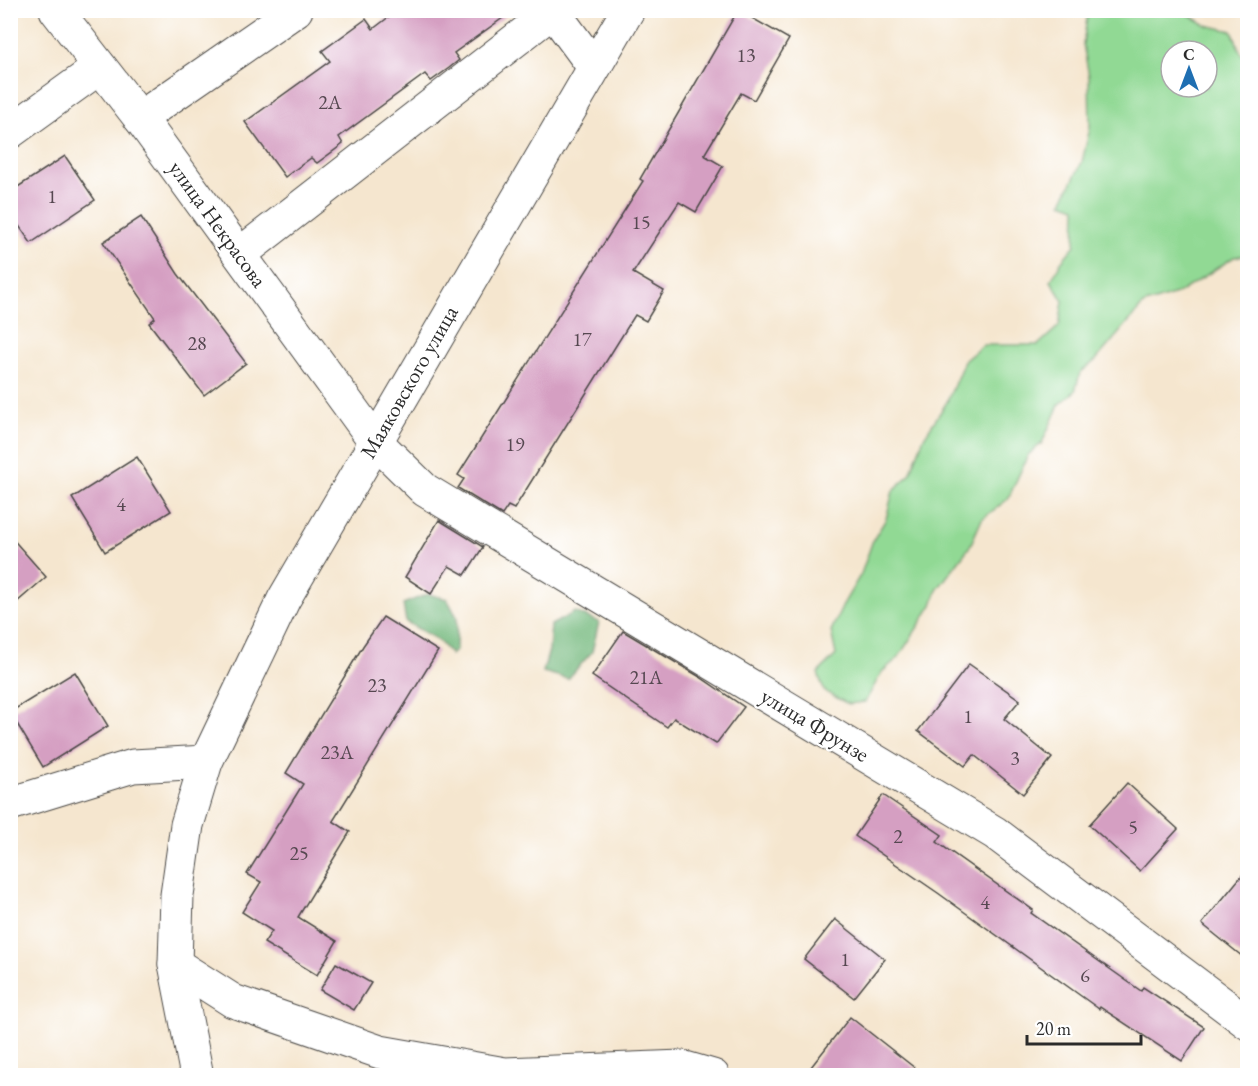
<svg xmlns="http://www.w3.org/2000/svg" width="1258" height="1086" viewBox="0 0 1258 1086" font-family="'EB Garamond',serif">
	<style>
		.green { fill: #91d994; stroke: #5e8260; stroke-width: 1.5; fill-rule: evenodd }
		.forest { fill: #74b97e; stroke: #507254; stroke-width: 1.5 }
		.building { fill: #d59fc2 }
		.lines { fill: none; stroke-linecap: round; stroke-linejoin: round }
		.minor-casing { stroke: #494744; stroke-width: 35 }
		.minor { stroke: #fff; stroke-width: 33 }
		.labels { text-anchor: middle; dominant-baseline: central; stroke-width: 4.5; stroke-linejoin: round; paint-order: stroke }
		.number-label { font-size: 20px; fill: #564851 }
		.street-label { font-size: 22px; fill: #2b2b2b; stroke: #fff }
	</style>
	<rect width="100%" height="100%" fill="#fff"/>
	<filter id="ink" filterUnits="userSpaceOnUse"><feTurbulence type="fractalNoise" baseFrequency=".0167" numOctaves="2"/><feDisplacementMap in="SourceGraphic" scale="12" xChannelSelector="R" yChannelSelector="G"/><feConvolveMatrix kernelMatrix="1 2 1 2 8 2 1 2 1" color-interpolation-filters="sRGB"/></filter>
	<filter id="wash" filterUnits="userSpaceOnUse"><feTurbulence type="fractalNoise" baseFrequency=".008" numOctaves="4" result="noise"/><feDisplacementMap in="SourceGraphic" scale="24" xChannelSelector="R" yChannelSelector="G"/><feGaussianBlur stdDeviation="1.35" result="paint"/><feColorMatrix in="noise" values="0 0 0 0 0 0 0 0 0 0 0 0 0 0 0 0 0 1.4 0 .05"/><feComposite in="paint" operator="in"/></filter>
	<g filter="url(#wash)">
		<rect width="100%" height="100%" fill="#f5e6cf"/>
		<path class="green" d="M1086,11H1183L1206,25L1232,31L1241,53L1247,57V255L1234,257L1179,293L1143,305L1096,360L1080,373L1075,391L1059,405L1042,443L1028,455L1008,499L982,519L970,546L937,590L932,605L898,658L882,672L865,702L848,704L824,691L818,673L836,655L831,631L845,601L861,574L873,540L886,519L893,491L910,474L924,437L947,402L964,361L983,345H1038L1059,326L1063,301L1051,281L1061,262L1075,245L1076,207L1062,202L1082,162L1090,128L1089,76L1083,44L1087,18ZM1171,51H1207V87H1171Z"/>
		<g class="forest">
			<polygon points="428,594 447,599 457,617 456,650 451,655 438,640 406,622 403,604"/>
			<polygon points="575,612 599,622 592,652 568,679 543,672 549,650 551,625"/>
		</g>
		<g id="blocks">
			<g class="building">
				<polygon points="398,10 514,10 454,53 459,60 449,68 431,81 425,74 339,137 343,144 317,163 311,158 285,177 245,122 330,61 322,51 366,19 373,29"/>
				<polygon points="738,10 789,39 754,100 741,93 704,155 723,166 696,212 679,202 633,273 664,291 646,321 635,315 514,509 508,506 502,515 458,488 464,479 458,475 643,181 640,179"/>
				<polygon points="65,156 95,200 31,243 10,213 10,192"/>
				<polygon points="141,217 178,274 246,363 204,395 149,323 155,318 103,242"/>
				<polygon points="137,457 171,511 105,552 72,498"/>
				<polygon points="439,520 483,547 465,575 449,566 431,594 405,577"/>
				<polygon points="10,536 46,577 10,608"/>
				<polygon points="383,617 438,651 333,821 350,832 298,917 337,941 317,975 264,943 272,931 242,912 261,882 247,874 303,784 286,773 363,646"/>
				<polygon points="623,631 700,677 744,707 716,744 674,718 667,727 592,676"/>
				<polygon points="969,664 1020,700 1004,719 1052,758 1023,794 974,755 965,766 918,731"/>
				<polygon points="75,672 108,726 43,767 10,712"/>
				<polygon points="1127,783 1178,829 1140,871 1089,825"/>
				<polygon points="883,795 942,835 937,842 1033,910 1031,913 1141,991 1143,987 1204,1027 1182,1061 1100,1007 1099,1009 938,893 855,836"/>
				<polygon points="1248,868 1248,961 1202,924"/>
				<polygon points="835,919 885,959 854,998 804,959"/>
				<polygon points="336,963 371,983 354,1010 320,990"/>
				<polygon points="850,1017 925,1076 804,1076"/>
			</g>
		</g>
	</g>
	<g filter="url(#ink)">
		<use href="#blocks" fill-opacity="0" stroke="#494744" stroke-width="1.5"/>
		<g class="lines">
			<g class="minor-casing">
				<g id="minor">
					<polyline points="56,10 140,118 375,441 425,490 995,833 1248,1023"/>
					<polyline points="552,10 594,67"/>
					<polyline points="140,118 296,10"/>
					<polyline points="10,132 100,67"/>
					<polyline points="240,254 553,11"/>
					<polyline points="10,804 133,766 206,762"/>
					<polyline points="175,964 233,1001 380,1052 505,1074 682,1067 713,1076"/>
					<polyline points="197,1076 175,964 177,895 187,825 206,762 284,599 628,10"/>
				</g>
			</g>
			<use href="#minor" class="minor"/>
		</g>
	</g>
	<g class="labels">
		<g class="number-label">
			<text x="746" y="55">13</text>
			<text x="330" y="102">2А</text>
			<text x="52" y="196">1</text>
			<text x="641" y="222">15</text>
			<text x="582" y="339">17</text>
			<text x="197" y="343">28</text>
			<text x="515" y="444">19</text>
			<text x="121" y="504">4</text>
			<text x="646" y="677">21А</text>
			<text x="377" y="685">23</text>
			<text x="968" y="716">1</text>
			<text x="337" y="752">23А</text>
			<text x="1015" y="758">3</text>
			<text x="1133" y="827">5</text>
			<text x="898" y="836">2</text>
			<text x="299" y="853">25</text>
			<text x="985" y="902">4</text>
			<text x="845" y="959">1</text>
			<text x="1085" y="975">6</text>
		</g>
		<g class="street-label">
			<text transform="translate(218 224) rotate(54)">улица Некрасова</text>
			<text transform="translate(409 382) rotate(-60)">Маяковского улица</text>
			<text transform="translate(815 725) rotate(31)">улица Фрунзе</text>
		</g>
	</g>
	<rect width="1258" height="1086" fill="none" stroke="#fff" stroke-width="36"/>
	<g transform="translate(1189 69)"><circle r="28" fill="#ffffff" stroke="#aaaaaa" stroke-width="1.5"/>
	<path d="M0-4.5L10 22L0 15L-10 22Z" fill="#1f6fb2"/>
	<text y="-9" font-size="16" font-weight="bold" text-anchor="middle" fill="#2b2b2b">С</text>
	</g>
	<path d="M1027 1035v9h114v-9" fill="none" stroke="#2b2b2b" stroke-width="3"/>
	<text x="1036" y="1035" font-size="18" fill="#2b2b2b" stroke="#ffffff" stroke-width="4.5" paint-order="stroke">20 m</text>
</svg>
